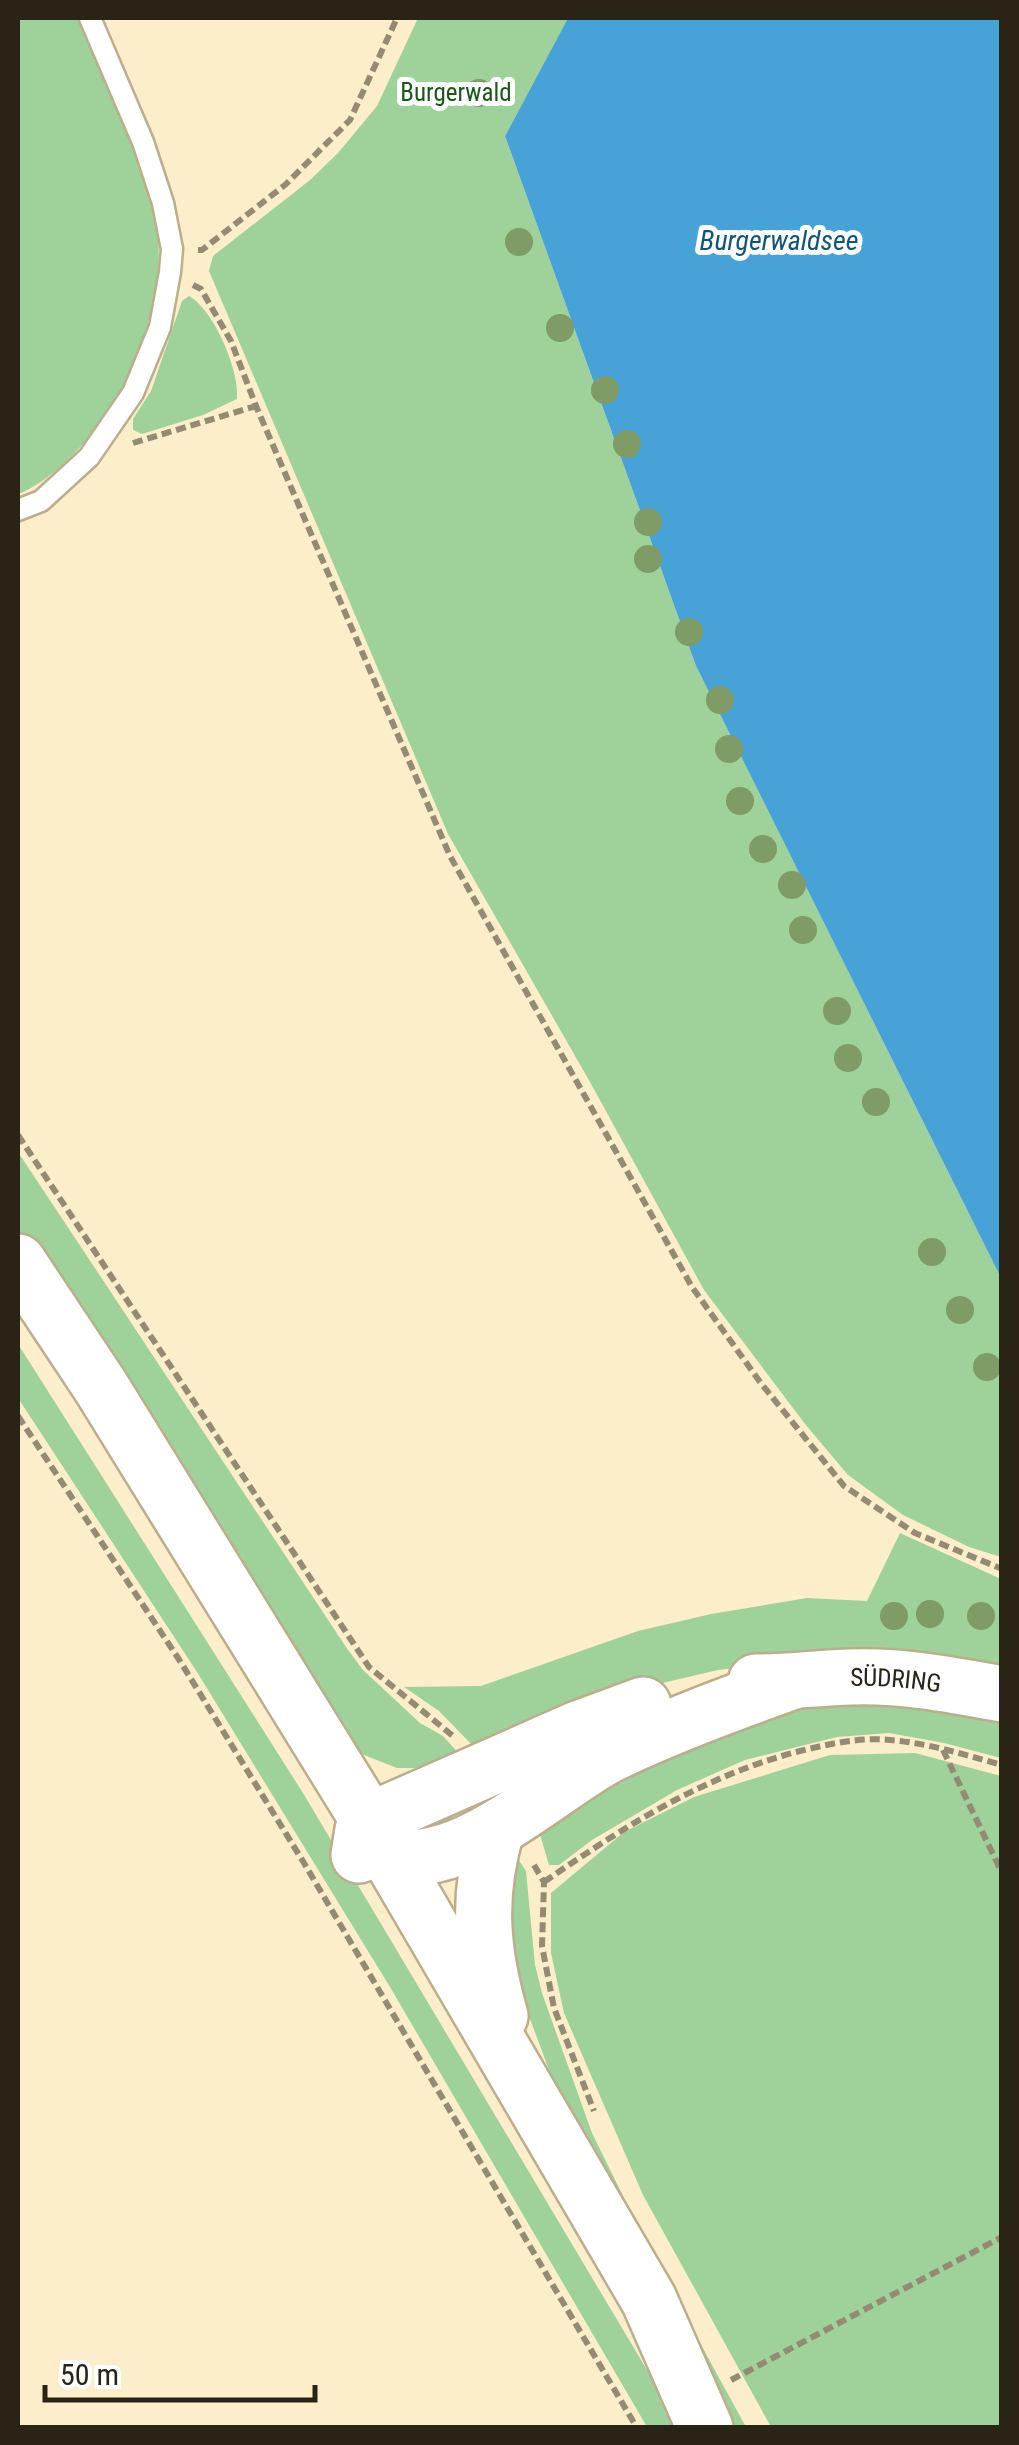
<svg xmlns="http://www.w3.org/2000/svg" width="1019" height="2445" viewBox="0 0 1019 2445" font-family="'Roboto Condensed',sans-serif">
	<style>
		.green { fill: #9fd29a }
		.water { fill: #47a3d7 }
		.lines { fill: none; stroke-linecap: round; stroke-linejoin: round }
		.lane-casing { stroke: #bbae8c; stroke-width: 25 }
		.secondary-casing { stroke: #bbae8c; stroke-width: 60 }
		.path { stroke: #948b72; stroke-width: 6; stroke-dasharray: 10 5; stroke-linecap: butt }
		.lane { stroke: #fff; stroke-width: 20 }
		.secondary { stroke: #fff; stroke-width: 55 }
		.tree { fill: #7f9b66 }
		.labels { text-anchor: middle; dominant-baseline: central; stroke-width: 10; stroke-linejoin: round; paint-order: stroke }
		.park-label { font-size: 25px; fill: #185715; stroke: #fff }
		.street-label { font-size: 25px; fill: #292416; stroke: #fff }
		.water-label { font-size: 28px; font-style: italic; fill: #0f567a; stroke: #fff }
	</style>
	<rect width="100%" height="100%" fill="#fceeca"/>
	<g class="green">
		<path d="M18,18H82C100,55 115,92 129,131C137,154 149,178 154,203C169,276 148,360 103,420C83,446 49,483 18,494Z"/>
		<polygon points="418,18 568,18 505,136 696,666 1001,1278 1001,1557 969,1547 903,1515 848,1475 805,1424 704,1290 590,1082 448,834 209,271 213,256 310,180 338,153 377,106"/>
		<path d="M189,296C214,310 240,371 237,399L203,415L142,434L133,430V419L151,391L182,301Z"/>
		<polygon points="18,1152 348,1650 363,1670 420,1723 443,1736 461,1756 430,1768 397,1768 359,1753 18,1239"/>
		<polygon points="18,1344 303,1793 681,2427 647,2427 390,1987 197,1672 18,1398"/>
		<polygon points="900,1533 1001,1579 1001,1668 842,1656 718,1670 620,1693 476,1749 439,1711 404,1687 481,1686 638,1631 711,1614 807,1598 867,1601"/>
		<polygon points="859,1696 1001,1709 1001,1758 944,1743 889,1733 837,1737 745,1760 677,1790 592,1840 559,1865 549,1865 536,1821 725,1719"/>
		<polygon points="915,1753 1001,1776 1001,2427 771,2427 643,2195 564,2013 551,1953 551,1893 624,1832 694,1797 830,1755"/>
		<polygon points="516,1856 526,1871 535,1965 542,1993 592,2133 655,2261 746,2427 730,2427 579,2151 506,1954 502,1923"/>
	</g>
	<polygon class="water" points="568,18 1001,18 1001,1278 696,666 505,136"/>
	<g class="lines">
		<g class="lane-casing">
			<polyline id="lane" points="18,510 41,501 89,457 133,393 160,327 170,272 172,249 163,203 143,142 90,18"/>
		</g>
		<g class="secondary-casing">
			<g id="secondary">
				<polyline points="18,1262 101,1387 369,1821 649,2300 705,2428"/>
				<path id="s1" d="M756,1682C788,1682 819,1678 851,1677C901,1675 953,1685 1002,1694"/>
				<path d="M496,1830C477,1897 481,1949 500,2016"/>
				<path d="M365,1840C435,1901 550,1784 611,1754C670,1726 730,1704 791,1682"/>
				<polyline points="359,1855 363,1830 369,1821 578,1729 643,1705"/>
			</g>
		</g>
		<g class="path">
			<polyline points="198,250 202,250 285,185 350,120 397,18"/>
			<polyline points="193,285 201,289 231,341 256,406 450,856 692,1287 760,1382 844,1486 915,1533 1002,1569"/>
			<polyline points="133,443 256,406"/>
			<polyline points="18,1135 369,1667 453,1736"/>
			<polyline points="18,1416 180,1661 304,1863 637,2428"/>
			<polyline points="943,1750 1002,1873"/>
			<polyline points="534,1865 544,1882 542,1946 554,2008 594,2111"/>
			<path d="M544,1882C625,1826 703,1776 800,1751C829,1744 859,1737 890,1740C928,1743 965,1755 1002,1765"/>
			<polyline points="731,2380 1002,2237"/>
		</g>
		<use href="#lane" class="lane"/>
		<use href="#secondary" class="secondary"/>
	</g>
	<g class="tree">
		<circle cx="479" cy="93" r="14"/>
		<circle cx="519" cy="242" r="14"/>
		<circle cx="560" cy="328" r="14"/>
		<circle cx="605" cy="390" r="14"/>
		<circle cx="627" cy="444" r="14"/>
		<circle cx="648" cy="522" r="14"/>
		<circle cx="648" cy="559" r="14"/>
		<circle cx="689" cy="632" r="14"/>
		<circle cx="720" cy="700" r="14"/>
		<circle cx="729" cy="749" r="14"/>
		<circle cx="740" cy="801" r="14"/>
		<circle cx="763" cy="849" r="14"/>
		<circle cx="792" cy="885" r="14"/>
		<circle cx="803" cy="930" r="14"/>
		<circle cx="837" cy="1011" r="14"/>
		<circle cx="848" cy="1058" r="14"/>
		<circle cx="876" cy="1102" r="14"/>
		<circle cx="932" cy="1252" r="14"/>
		<circle cx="960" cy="1310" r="14"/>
		<circle cx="987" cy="1367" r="14"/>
		<circle cx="930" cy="1614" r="14"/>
		<circle cx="894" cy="1616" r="14"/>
		<circle cx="981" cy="1616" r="14"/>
	</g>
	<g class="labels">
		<g class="park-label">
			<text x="456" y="92">Burgerwald</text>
		</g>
		<g class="street-label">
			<text stroke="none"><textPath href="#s1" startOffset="140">SÜDRING</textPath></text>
		</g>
		<g class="water-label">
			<text x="779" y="240">Burgerwaldsee</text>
		</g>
	</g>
	<rect width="1019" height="2445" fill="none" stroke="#292416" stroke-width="40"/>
	<path d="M45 2385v15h270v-15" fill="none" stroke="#292416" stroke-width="5"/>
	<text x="60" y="2385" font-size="30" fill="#292416" stroke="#ffffff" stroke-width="8" paint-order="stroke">50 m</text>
</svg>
